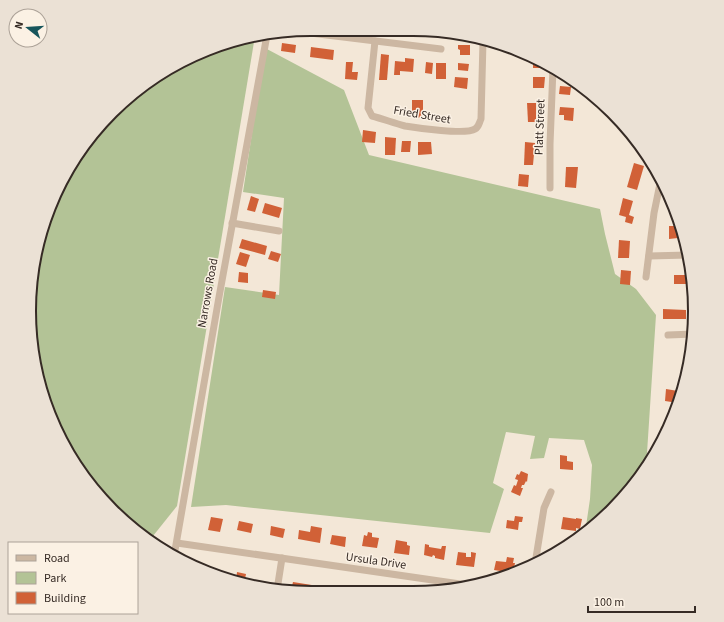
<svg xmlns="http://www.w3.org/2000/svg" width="724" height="622" viewBox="0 0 724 622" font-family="'Source Sans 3',sans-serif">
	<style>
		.green { fill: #b3c396 }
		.building { fill: #d16137 }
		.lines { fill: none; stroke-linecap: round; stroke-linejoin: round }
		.minor { stroke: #ccb7a2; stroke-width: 7 }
		.labels { text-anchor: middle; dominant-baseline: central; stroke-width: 3; stroke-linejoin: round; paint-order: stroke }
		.street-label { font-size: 12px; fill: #362b25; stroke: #fbf1e4 }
		.rim { fill: none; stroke: #362b25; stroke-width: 2 }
	</style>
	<rect width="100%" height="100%" fill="#f3e7d7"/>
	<g class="green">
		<polygon points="255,36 177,506 149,541 111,510 76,467 44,402 30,330 31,274 50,203 77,154 125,99 186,58 238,39"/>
		<path d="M265,48L344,90L369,155L600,209L605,234L615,274L636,289L656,315L647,453C646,458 646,466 644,471C635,489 602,521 585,533L590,499L592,465L584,440L549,438L544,458L530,459L535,436L506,432L493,483L504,489L490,533L226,505L191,507L225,287L279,295L284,198L243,192Z"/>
	</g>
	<g class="building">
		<polygon points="426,31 445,31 445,35 426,33"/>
		<polygon points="282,43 296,45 295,53 281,51"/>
		<polygon points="458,45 470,45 470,55 460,55 460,50 458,49"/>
		<polygon points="311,47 334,50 333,60 310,57"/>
		<polygon points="381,54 389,55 387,80 379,80"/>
		<polygon points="405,58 414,59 413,72 400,71 400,75 394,75 395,61 405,62"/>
		<polygon points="533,60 542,61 542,68 533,68"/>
		<polygon points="346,62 353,62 352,72 358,72 357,80 345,79"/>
		<polygon points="426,62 433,63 432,74 425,73"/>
		<rect x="436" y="63" width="10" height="16"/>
		<polygon points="458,63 469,64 468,71 458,70"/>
		<polygon points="455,77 468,78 467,89 454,87"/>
		<polygon points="533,77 545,77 544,88 533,88"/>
		<polygon points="560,86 571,87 570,95 559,94"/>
		<polygon points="412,100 423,100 423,118 412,117"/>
		<polygon points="527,103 536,103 536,122 528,122"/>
		<polygon points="560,107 574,108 573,121 564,120 564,115 559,115"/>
		<polygon points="363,130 376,132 375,143 362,142"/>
		<polygon points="385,137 396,138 395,155 385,155"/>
		<polygon points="402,141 411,141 410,152 401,152"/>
		<polygon points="418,142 431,142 432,154 418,155"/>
		<polygon points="525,142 535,143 533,165 524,165"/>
		<polygon points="634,163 644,166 637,190 627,187"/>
		<polygon points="566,167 578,167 576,188 565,187"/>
		<polygon points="519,174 529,175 528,187 518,186"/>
		<polygon points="251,196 259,199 255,212 247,210"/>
		<polygon points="623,198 633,201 629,215 634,217 632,224 625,222 626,217 619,215"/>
		<polygon points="265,203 282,208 279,218 262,213"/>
		<polygon points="669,226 677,226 678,238 669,239"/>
		<polygon points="242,239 267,246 265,255 239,248"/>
		<polygon points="619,240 630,241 629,258 618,258"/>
		<polygon points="271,251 281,254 278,262 268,259"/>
		<polygon points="240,252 250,255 246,267 236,264"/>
		<polygon points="621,270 631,271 630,285 620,284"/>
		<polygon points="239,272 248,273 248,283 238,282"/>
		<rect x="674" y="275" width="12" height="9"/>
		<polygon points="263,290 276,292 275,299 262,297"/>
		<polygon points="663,309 686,310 686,319 663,319"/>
		<polygon points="666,389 678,391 677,396 681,397 678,403 665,401"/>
		<polygon points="560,455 567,456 567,461 573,462 573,470 560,469"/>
		<polygon points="521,471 528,474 527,482 526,481 524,485 522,485 521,488 523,488 520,496 511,492 514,485 516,486 518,480 515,479 517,474 519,475"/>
		<polygon points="515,516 523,517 522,522 519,522 518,530 506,528 507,520 514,521"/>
		<polygon points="211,517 223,519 220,532 208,530"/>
		<polygon points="563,517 576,519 576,518 582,519 580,529 576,528 576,531 561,529"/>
		<polygon points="239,521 253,524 251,533 237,530"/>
		<polygon points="271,526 285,529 283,538 270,535"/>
		<polygon points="311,526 322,528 320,543 298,539 299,530 310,532"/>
		<polygon points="368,532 372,533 372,537 379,538 377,548 362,546 364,535 367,536"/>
		<polygon points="332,535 346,537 345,547 330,544"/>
		<polygon points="396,540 407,542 407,545 410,546 409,555 394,553"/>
		<polygon points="425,544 429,545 429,547 441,549 442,546 446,546 444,560 435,558 435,556 433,555 432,557 424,555"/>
		<polygon points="458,552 466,553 466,557 471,557 471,552 476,553 474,567 456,565"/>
		<polygon points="507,557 514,558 513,563 515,563 513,573 494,570 496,561 506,562"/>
		<polygon points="191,565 216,569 215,575 203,572"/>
		<polygon points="237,572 246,574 245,579 257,582 256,588 236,581"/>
		<polygon points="293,582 318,586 316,593 291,590"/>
	</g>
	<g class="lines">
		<g class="minor">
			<polyline points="294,31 441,49"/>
			<path d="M375,41L368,108L372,116C383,119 394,123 405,126C417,128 466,135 475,129C479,127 479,123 481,119L483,41"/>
			<polyline points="550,188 550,144 553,68"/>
			<polyline points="232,223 279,231"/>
			<polyline points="649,256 688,255"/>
			<polyline points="646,277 654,213 661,179"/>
			<polyline points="668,335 694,334"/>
			<polyline points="664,429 668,429"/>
			<polyline points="177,543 467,585"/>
			<polyline points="174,556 219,297 267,35"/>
			<polyline points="535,564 544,508 551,492"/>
			<polyline points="277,590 282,558"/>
		</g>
	</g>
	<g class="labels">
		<g class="street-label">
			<text transform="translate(422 115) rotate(10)">Fried Street</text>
			<text transform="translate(540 127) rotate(-88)">Platt Street</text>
			<text transform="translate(208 293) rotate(-80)">Narrows Road</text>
			<text transform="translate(376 561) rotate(8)">Ursula Drive</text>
		</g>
	</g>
	<path d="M0 0H724V622H0ZM311 36H413A275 275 0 0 1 688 311V311A275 275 0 0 1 413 586H311A275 275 0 0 1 36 311V311A275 275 0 0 1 311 36Z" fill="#ebe1d5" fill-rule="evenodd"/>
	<path class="rim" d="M311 36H413A275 275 0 0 1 688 311V311A275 275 0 0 1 413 586H311A275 275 0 0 1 36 311V311A275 275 0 0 1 311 36Z"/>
	<rect x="8" y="542" width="130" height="72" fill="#fbf1e4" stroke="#aca298"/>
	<rect x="16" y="555" width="20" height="6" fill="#ccb7a2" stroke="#aca298"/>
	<text x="44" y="562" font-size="12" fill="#362b25">Road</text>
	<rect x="16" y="572" width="20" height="12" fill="#b3c396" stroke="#aca298"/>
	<text x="44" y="582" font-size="12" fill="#362b25">Park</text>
	<rect x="16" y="592" width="20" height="12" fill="#d16137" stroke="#aca298"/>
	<text x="44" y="602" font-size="12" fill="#362b25">Building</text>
	<g transform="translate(28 28) rotate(287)"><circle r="19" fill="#fbf1e4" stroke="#aca298"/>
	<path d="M0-3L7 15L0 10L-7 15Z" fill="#17555b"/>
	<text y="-6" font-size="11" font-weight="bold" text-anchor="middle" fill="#362b25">N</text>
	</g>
	<path d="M588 606v6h107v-6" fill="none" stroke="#362b25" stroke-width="2"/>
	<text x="594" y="606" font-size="12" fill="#362b25" stroke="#fbf1e4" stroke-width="3" paint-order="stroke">100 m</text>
</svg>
